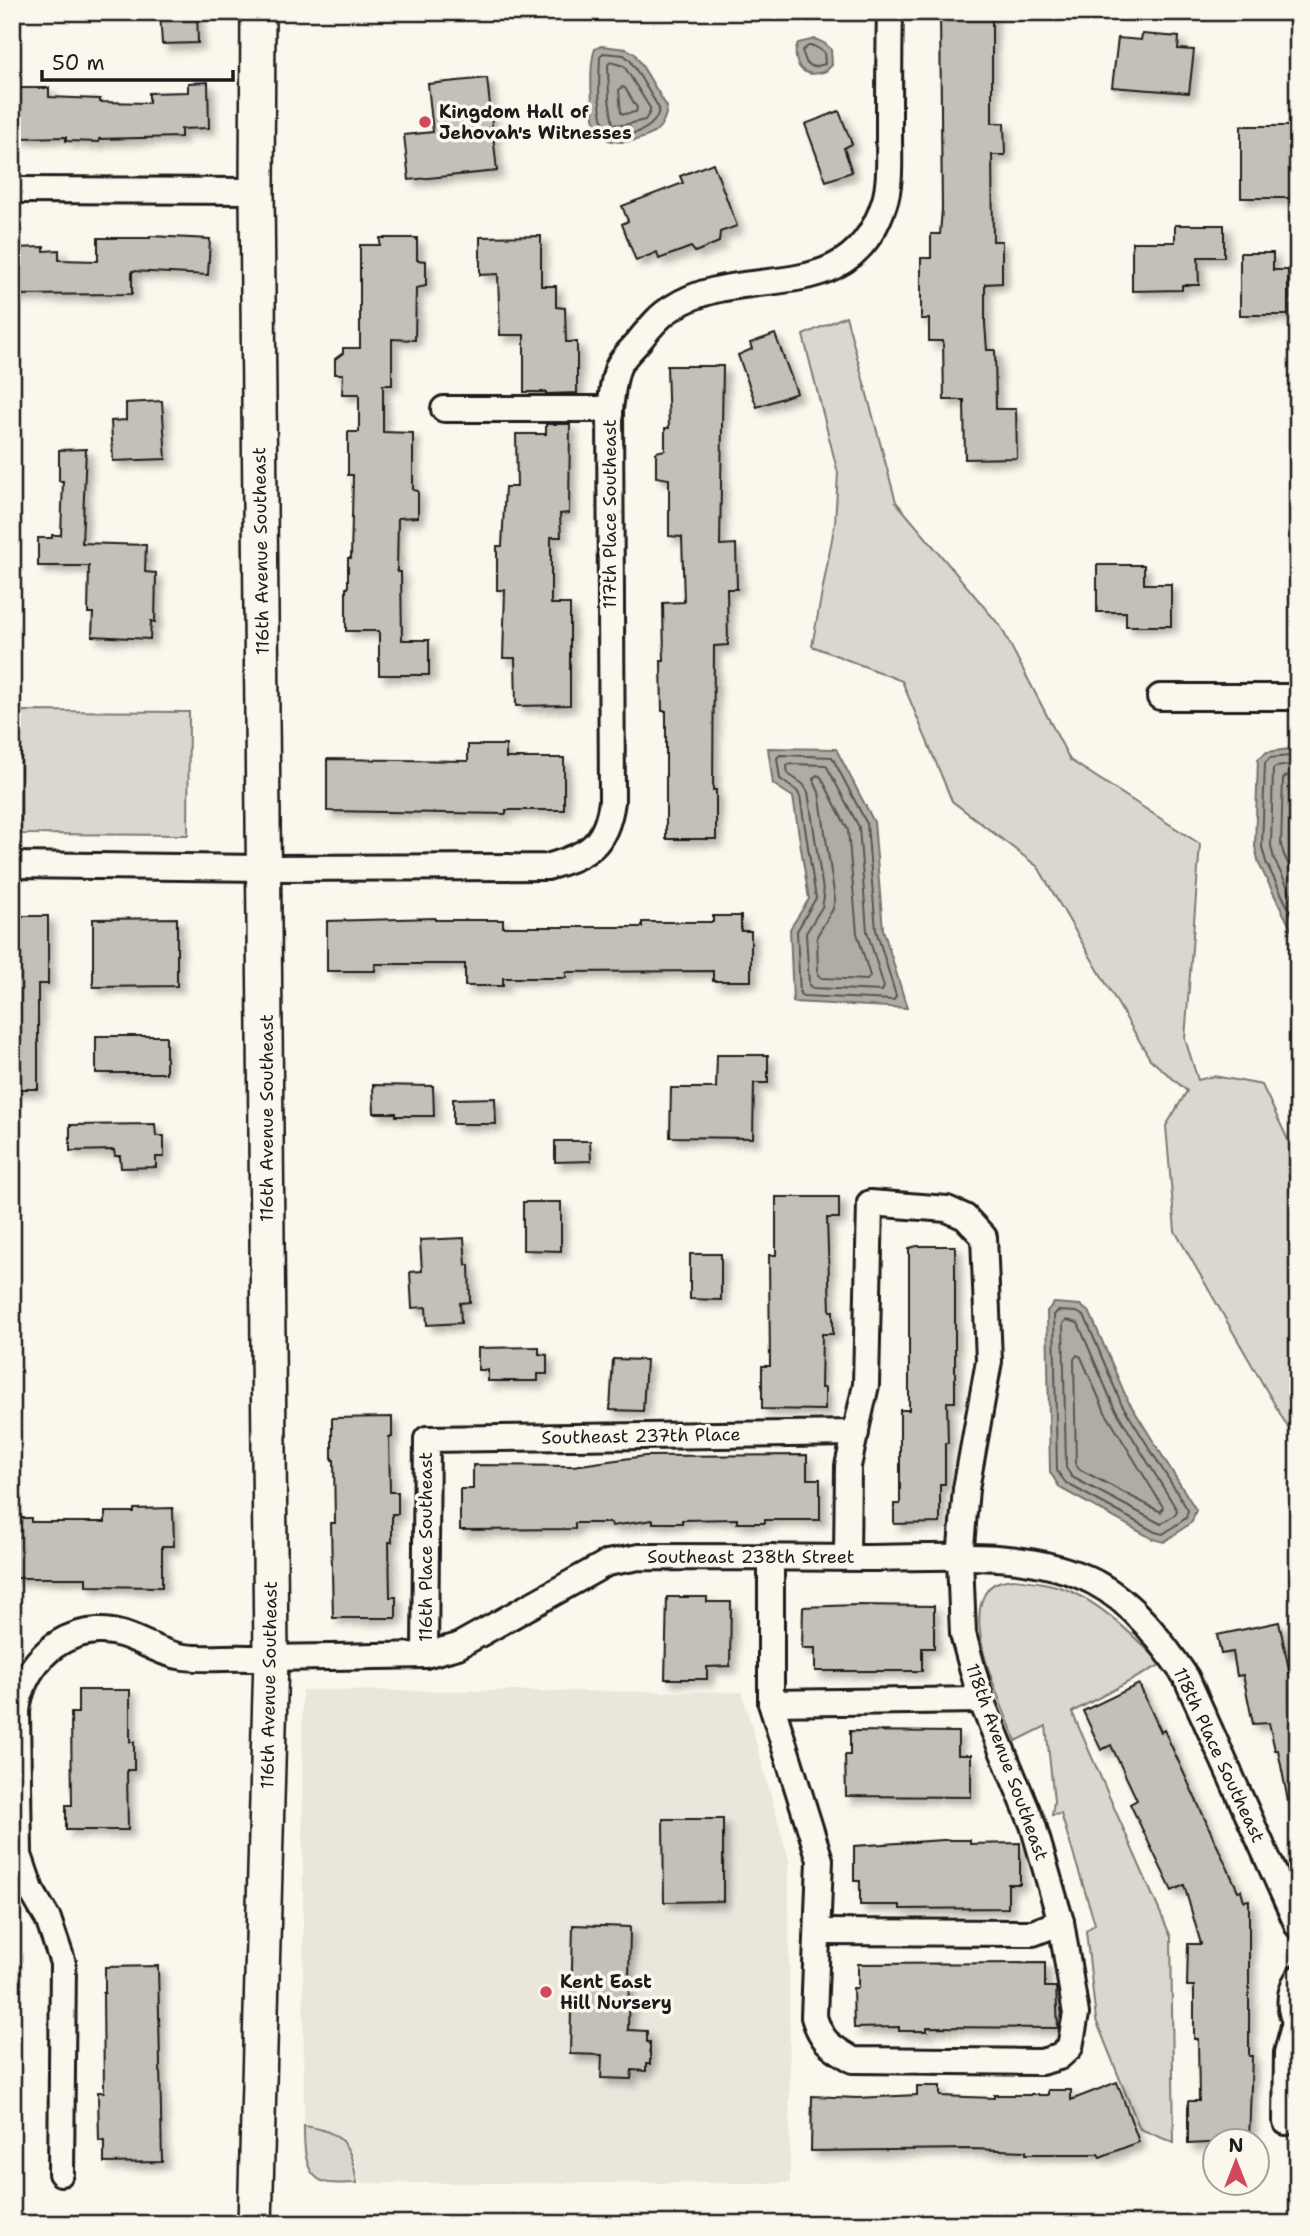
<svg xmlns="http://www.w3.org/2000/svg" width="1310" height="2236" viewBox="0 0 1310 2236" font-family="'Shantell Sans',sans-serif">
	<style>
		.built { fill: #eae6dc }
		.green { fill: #dad7ce; stroke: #7b7a75; stroke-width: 2 }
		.water { fill: #afaca5; stroke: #74726e; stroke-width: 2 }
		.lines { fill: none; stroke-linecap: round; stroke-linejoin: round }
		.shore { stroke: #575653; stroke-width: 2 }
		.building { fill: #c3c0b8; stroke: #1c1c1c; stroke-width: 2; filter: url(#shadow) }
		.minor-casing { stroke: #1c1c1c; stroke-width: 30 }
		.secondary-casing { stroke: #1c1c1c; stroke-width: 38 }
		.minor { stroke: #fbf7ec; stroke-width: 24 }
		.secondary { stroke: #fbf7ec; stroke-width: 33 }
		.poi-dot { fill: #d1495b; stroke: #fbf7ec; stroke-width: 2.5 }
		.labels { text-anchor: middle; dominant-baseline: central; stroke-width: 7; stroke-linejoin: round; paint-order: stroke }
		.poi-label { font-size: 18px; font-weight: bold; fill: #1c1c1c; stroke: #fbf7ec; text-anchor: start }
		.street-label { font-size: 18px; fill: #1c1c1c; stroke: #fbf7ec }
	</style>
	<defs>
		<filter id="shadow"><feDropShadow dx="6" dy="6" stdDeviation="3.5" flood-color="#0004"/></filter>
	</defs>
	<rect width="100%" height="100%" fill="#fbf7ec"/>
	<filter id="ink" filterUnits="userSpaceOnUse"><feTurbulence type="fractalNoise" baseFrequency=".0143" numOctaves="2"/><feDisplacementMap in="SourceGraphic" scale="14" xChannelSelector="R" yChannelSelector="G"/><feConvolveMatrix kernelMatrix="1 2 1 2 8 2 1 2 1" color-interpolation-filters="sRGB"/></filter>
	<g filter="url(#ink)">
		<polygon class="built" points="302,1690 742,1692 789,1860 790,2183 359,2183 355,2160 344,2139 332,2132 304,2124"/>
		<g class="green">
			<polygon points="846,316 896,502 1001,627 1070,760 1200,844 1185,1039 1198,1080 1214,1076 1262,1085 1298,1161 1298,1445 1175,1231 1166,1126 1187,1091 1150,1059 1038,867 952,801 902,681 812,646 835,523 838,473 803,335"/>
			<polygon points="21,711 189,712 188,835 20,834"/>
			<path d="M1014,1579C1032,1581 1051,1583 1068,1590C1104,1605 1134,1637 1162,1664L1072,1712L1171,1937L1174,2143L1140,2129L1096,2020L1086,1931L1095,1924L1061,1814L1052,1815L1054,1801L1046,1726L1016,1741C1003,1707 960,1620 989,1588C996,1581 1005,1580 1014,1579Z"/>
			<path d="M304,2126C344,2131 351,2146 357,2183C348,2183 338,2184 329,2183C303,2179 304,2146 304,2126Z"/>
		</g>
		<g class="water">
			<path d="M815,39L824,43L831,49L832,65L826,71C821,73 814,75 808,73C796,70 793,53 798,43Z"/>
			<path d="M601,46L627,49L635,54L667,107C666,116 663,125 656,131C645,141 610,148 600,134C590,120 589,65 595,49Z"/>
			<polygon points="768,748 836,749 874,822 883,929 907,1008 793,1002 790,929 809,899 793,797 773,784"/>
			<polygon points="1298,748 1298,939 1295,937 1259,864 1255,847 1258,759 1267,752"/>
			<polygon points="1054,1303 1080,1305 1090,1313 1127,1399 1196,1510 1192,1522 1164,1542 1153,1539 1060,1488 1050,1472 1047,1311"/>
		</g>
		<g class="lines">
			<g class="shore">
				<polygon points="808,46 814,46 824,52 825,64 814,67 807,64 802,51"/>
				<path d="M603,53L624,55L630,60L659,108C658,130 624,142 606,130C597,108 599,81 600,57Z"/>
				<polygon points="610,62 624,66 650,108 650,112 645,120 624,125 613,124 609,99 608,65"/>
				<polygon points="622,87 625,88 637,108 636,112 624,114 621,113 619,90"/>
				<polygon points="780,755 832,757 867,824 876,930 896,996 894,1000 803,996 800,994 797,931 816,898 800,796 797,791 780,779 777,758"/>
				<polyline points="1298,755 1270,758 1265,763 1262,847 1266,862 1298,928"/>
				<polygon points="790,764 826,765 859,827 867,931 884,987 882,991 812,988 809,985 806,933 822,907 824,897 808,792 803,784 788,774 787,766"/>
				<polyline points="1298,764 1276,767 1273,769 1271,846 1274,859 1298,908"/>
				<polygon points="817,775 821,777 848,830 857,933 870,976 867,980 822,978 818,975 817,936 833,909 835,899 819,792 813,779"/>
				<polyline points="1298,775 1286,776 1283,779 1281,845 1284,855 1298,884"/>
				<polygon points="1058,1311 1077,1312 1085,1317 1121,1403 1188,1510 1186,1518 1163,1534 1155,1532 1066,1483 1057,1471 1054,1315"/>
				<polygon points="1067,1320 1078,1323 1114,1407 1177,1510 1176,1514 1161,1524 1072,1477 1066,1468 1063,1323"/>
				<polygon points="1077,1355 1081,1357 1105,1412 1163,1507 1161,1512 1079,1469 1076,1465 1074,1359"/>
			</g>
		</g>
		<g class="building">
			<polygon points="160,12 197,12 198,43 162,44"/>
			<polygon points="940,12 992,12 992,123 1004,123 1005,155 992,155 993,241 1002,241 1002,283 985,284 985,324 987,350 995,350 996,409 1016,409 1017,458 965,459 964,400 944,400 943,341 929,341 929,319 921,319 921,258 931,258 931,234 940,234 942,209"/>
			<polygon points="1142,34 1179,37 1178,49 1194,50 1189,93 1112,87 1118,38 1141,40"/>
			<polygon points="487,78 497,171 409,180 404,135 433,132 428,84"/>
			<polygon points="208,82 209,128 181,129 181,137 99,139 99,142 66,141 66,137 19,138 18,126 12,126 12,88 49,88 49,97 100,99 100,102 149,103 149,93 188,92 188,83"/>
			<polygon points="839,111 852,144 844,148 852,172 826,181 805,124"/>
			<rect x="1241" y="126" width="52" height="72"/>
			<polygon points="713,163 737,226 720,232 719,242 695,252 691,247 659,259 657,252 636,261 622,224 628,221 622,206 683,183 680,176"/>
			<polygon points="1175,225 1224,225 1224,257 1198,257 1199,285 1182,285 1182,290 1132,291 1132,242 1175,242"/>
			<polygon points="150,236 210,239 208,275 132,271 132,294 12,295 12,248 44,247 44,251 59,250 59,260 98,261 98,238 150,238"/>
			<polygon points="541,236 541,286 556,286 556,307 565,308 566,342 577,342 577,393 546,394 546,392 524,392 524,335 500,335 498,274 480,275 480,237"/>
			<polygon points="380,238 417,238 417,260 426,261 426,286 416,288 415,340 392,339 392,385 383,385 383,432 413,433 413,490 418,491 418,517 398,518 397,572 401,572 402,640 429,640 429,675 379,675 379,631 346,631 346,588 348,588 348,558 351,558 353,475 348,475 348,432 359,432 359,394 342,394 343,374 335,374 335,359 343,353 343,348 360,348 360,245 380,245"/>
			<polygon points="1240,253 1273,253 1273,270 1288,270 1288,315 1240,315"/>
			<polygon points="775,334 797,393 757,407 738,355 752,349 750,343"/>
			<polygon points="667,366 723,366 720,545 736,544 737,589 727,589 728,645 714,646 713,790 716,790 716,839 666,839 666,711 662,711 661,661 664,661 663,603 684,602 682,537 669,536 669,479 656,477 656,452 665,450 665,428 669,428"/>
			<polygon points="162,401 166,459 113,461 111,421 126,420 126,403"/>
			<polygon points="546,424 570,424 569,513 560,514 561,537 551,537 551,604 570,604 570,705 516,706 515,658 503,658 505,590 497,590 497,546 502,546 505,487 517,487 516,434 546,434"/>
			<polygon points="86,449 82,543 146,545 145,572 156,573 155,622 151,621 150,639 92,636 93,613 88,613 89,566 38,566 38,538 52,538 52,535 61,535 63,481 59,481 59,450"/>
			<polygon points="1097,565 1144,565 1144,584 1171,584 1171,626 1126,626 1126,612 1097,612"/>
			<polygon points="468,745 506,745 506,758 564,758 564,810 506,810 506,814 327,811 327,759 468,761"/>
			<polygon points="12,916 48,916 48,984 38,984 38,1089 12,1089"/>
			<polygon points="713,916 741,916 741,931 751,931 751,981 713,981 713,971 566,972 566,978 503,978 503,986 465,986 465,964 375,964 375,971 327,971 327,921 435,918 435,920 503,920 503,927 642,927 642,922 713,922"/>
			<polygon points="177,918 177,986 93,987 93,919"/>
			<rect x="96" y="1036" width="70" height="37"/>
			<polygon points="717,1055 768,1055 768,1083 754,1083 753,1138 670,1137 671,1088 716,1088"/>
			<polygon points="373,1085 433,1086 434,1116 396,1116 396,1113 374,1113"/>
			<polygon points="495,1098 496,1124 453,1124 453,1099"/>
			<polygon points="155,1124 156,1136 164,1136 164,1157 156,1157 156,1167 121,1168 120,1156 115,1156 114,1150 70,1151 70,1125"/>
			<polygon points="555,1141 590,1141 591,1161 555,1162"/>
			<polygon points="776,1197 839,1197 839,1218 827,1218 830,1311 833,1311 833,1334 822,1334 821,1388 825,1388 825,1410 762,1409 762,1366 770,1366 769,1255 776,1255"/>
			<polygon points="523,1202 561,1202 561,1251 523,1250"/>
			<polygon points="464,1238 466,1265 469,1265 470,1302 460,1303 461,1323 427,1325 426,1307 412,1308 410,1272 422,1271 420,1240"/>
			<polygon points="917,1246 955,1246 955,1402 947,1402 948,1443 945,1443 945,1484 940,1484 940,1523 894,1524 894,1504 900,1504 900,1410 909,1410 909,1248"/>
			<polygon points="690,1254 721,1254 721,1300 690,1299"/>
			<polygon points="539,1347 539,1354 547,1355 547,1374 538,1374 538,1381 488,1381 488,1370 478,1370 478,1348"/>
			<polygon points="613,1359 646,1360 643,1411 610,1410"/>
			<polygon points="392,1417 392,1437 389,1437 390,1492 398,1492 398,1514 392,1514 392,1542 389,1542 390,1597 396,1597 396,1618 333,1618 331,1523 335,1523 334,1460 332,1460 332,1418"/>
			<polygon points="807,1455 807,1479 820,1479 820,1520 765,1520 765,1523 737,1523 737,1519 682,1520 682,1523 653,1523 653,1520 612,1526 611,1523 575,1523 575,1529 460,1530 460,1489 473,1489 473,1465 573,1466 645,1456"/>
			<polygon points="173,1508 174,1546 162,1546 162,1587 86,1586 86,1578 12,1578 12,1518 31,1518 31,1522 105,1522 105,1512 134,1512 134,1509"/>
			<polygon points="667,1597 707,1597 707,1602 731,1602 730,1666 707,1667 707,1679 665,1679"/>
			<polygon points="856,1605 934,1606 934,1648 922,1648 922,1671 815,1671 815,1648 802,1648 803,1607"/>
			<polygon points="1279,1622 1290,1674 1298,1672 1298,1800 1288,1801 1278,1750 1275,1750 1269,1723 1253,1724 1243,1675 1237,1676 1233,1652 1221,1654 1217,1635"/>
			<polygon points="1139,1684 1161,1732 1164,1730 1238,1891 1241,1890 1244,1901 1249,1900 1249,2056 1252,2056 1249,2141 1188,2144 1188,2101 1199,2101 1198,2039 1194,2039 1194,1986 1187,1986 1188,1944 1201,1944 1184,1885 1172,1891 1130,1804 1137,1800 1111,1745 1101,1750 1083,1711"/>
			<polygon points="78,1690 130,1690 130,1742 134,1742 134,1770 127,1770 128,1830 66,1830 66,1805 72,1805 71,1713 78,1713"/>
			<polygon points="850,1731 958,1732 958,1755 971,1755 971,1797 846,1796 845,1755 850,1755"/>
			<polygon points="663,1819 723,1819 723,1901 664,1902"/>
			<polygon points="943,1840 970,1840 970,1844 1020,1843 1020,1884 1008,1884 1008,1908 900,1909 900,1905 860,1905 860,1881 854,1881 854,1846"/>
			<polygon points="573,1925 630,1927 628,2030 647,2031 647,2042 650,2042 650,2064 646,2064 646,2071 632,2070 631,2079 601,2078 602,2055 570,2054"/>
			<polygon points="1045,1963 1045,1987 1056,1987 1058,2028 927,2027 927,2031 899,2031 899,2027 854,2028 853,1988 858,1988 858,1964"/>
			<polygon points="158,1966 162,2162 104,2163 104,2141 99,2141 98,2092 104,2092 103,1993 105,1993 105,1967"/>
			<polygon points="1117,2082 1139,2142 1100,2157 1098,2154 1026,2154 1026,2151 971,2149 811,2151 812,2096 857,2098 917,2095 917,2086 940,2086 940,2096 994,2098 994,2095 1048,2095 1048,2090 1071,2090 1071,2100"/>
		</g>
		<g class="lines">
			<g class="minor-casing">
				<g id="minor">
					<polyline points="12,190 257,191"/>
					<polyline points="444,409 610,409"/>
					<polyline points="1160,697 1298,697"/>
					<path d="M12,865L265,868L547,867C588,855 606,846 612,801L610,409C612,396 613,379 618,367C622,358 632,349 638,342C648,330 658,316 672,308C744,260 848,313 884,204C891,183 889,157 889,135C889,94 889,53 890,12"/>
					<path d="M771,1557V1703L820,1860L814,2017C822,2043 831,2046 853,2060L1041,2062L1059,2057L1070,2047L1076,2014L1061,1922L1033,1825L981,1700L963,1634L960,1558L966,1489L989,1361L984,1237L965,1217L947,1209L870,1203L866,1385L848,1466L847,1557"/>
					<polyline points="425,1655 427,1439 856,1433"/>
					<polyline points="771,1703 981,1700"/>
					<polyline points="818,1932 1033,1933 1061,1922"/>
					<path d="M1298,1978C1288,1993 1288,2011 1298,2026"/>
					<polyline points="1286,2122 1287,2053 1295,2022"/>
					<path d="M61,2173L63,1963L48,1919L31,1890L19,1855L17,1711C22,1669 53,1634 97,1631C129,1629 154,1653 184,1657C205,1660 228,1657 248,1658C307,1658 366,1656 425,1655L458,1646L607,1563L639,1557C715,1557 792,1557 868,1558C941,1558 1028,1548 1094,1582C1134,1603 1161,1641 1186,1677L1298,1926"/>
				</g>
			</g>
			<g class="secondary-casing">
				<polyline id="secondary" points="255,2224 271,1658 257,191 258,12"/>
			</g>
			<use href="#minor" class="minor"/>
			<use href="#secondary" class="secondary"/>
		</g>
	</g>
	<g class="poi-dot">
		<circle cx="425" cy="122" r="7"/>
		<circle cx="546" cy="1992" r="7"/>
	</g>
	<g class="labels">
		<g class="poi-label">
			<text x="439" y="112">Kingdom Hall of<tspan x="439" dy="21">Jehovah's Witnesses</tspan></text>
			<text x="560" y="1982">Kent East<tspan x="560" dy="21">Hill Nursery</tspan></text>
		</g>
		<g class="street-label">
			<text transform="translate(610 514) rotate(-90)">117th Place Southeast</text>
			<text transform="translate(261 551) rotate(-91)">116th Avenue Southeast</text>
			<text transform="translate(267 1118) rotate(-90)">116th Avenue Southeast</text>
			<text transform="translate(641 1436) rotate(-1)">Southeast 237th Place</text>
			<text transform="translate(426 1547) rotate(-90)">116th Place Southeast</text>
			<text x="751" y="1557">Southeast 238th Street</text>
			<text transform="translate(269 1685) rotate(-89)">116th Avenue Southeast</text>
			<text transform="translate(1219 1755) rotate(65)">118th Place Southeast</text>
			<text transform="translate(1007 1762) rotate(70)">118th Avenue Southeast</text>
		</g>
	</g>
	<rect width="1310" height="2236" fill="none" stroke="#fbf7ec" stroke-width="42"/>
	<rect x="21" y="21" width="1268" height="2194" fill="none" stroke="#1c1c1c" stroke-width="2.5" filter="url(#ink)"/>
	<g transform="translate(1236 2162)"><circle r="33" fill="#fbf7ec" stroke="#a29f99" stroke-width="2"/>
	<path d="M0-5L12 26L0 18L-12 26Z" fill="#d1495b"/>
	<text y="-10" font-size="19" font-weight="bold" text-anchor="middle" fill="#1c1c1c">N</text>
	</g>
	<path d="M42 70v10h191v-10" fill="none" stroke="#1c1c1c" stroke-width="3.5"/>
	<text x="52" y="70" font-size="21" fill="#1c1c1c" stroke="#fbf7ec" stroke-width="5" paint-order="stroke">50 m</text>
</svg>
